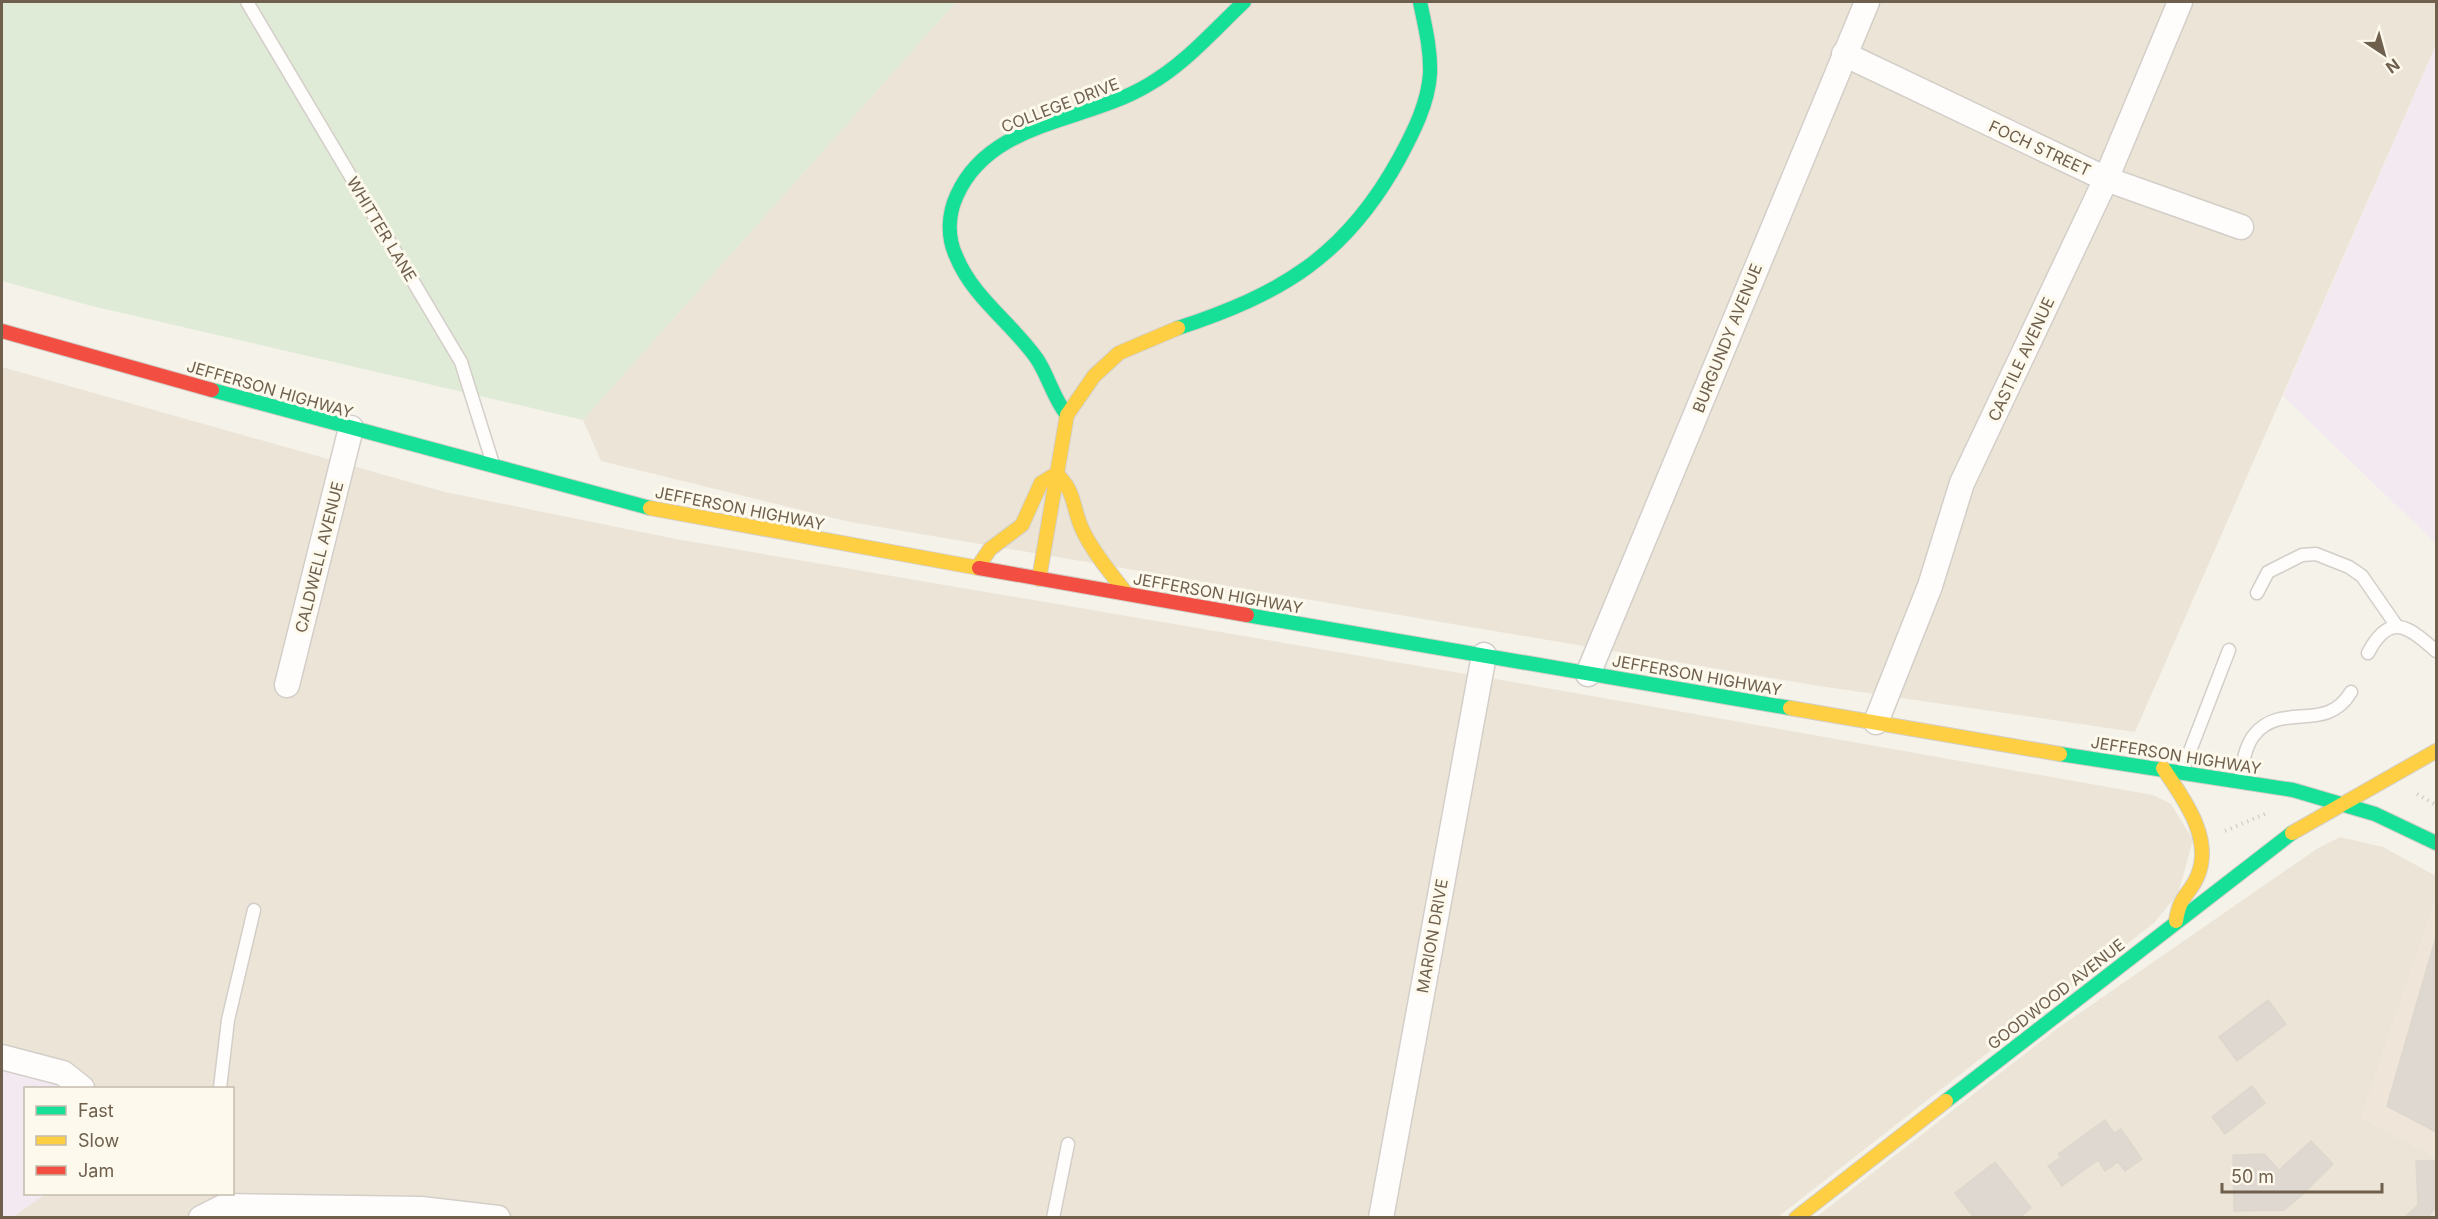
<svg xmlns="http://www.w3.org/2000/svg" width="2438" height="1219" viewBox="0 0 2438 1219" font-family="Inter,sans-serif">
	<style>
		.residential { fill: #ece5d7; fill-rule: evenodd }
		.commercial { fill: #efe5d9 }
		.education { fill: #f3eaf1 }
		.green { fill: #e0ebd7 }
		.building { fill: #dfd8d0; stroke: #ddd7cd; stroke-width: 1.5 }
		.lines { fill: none; stroke-linecap: round; stroke-linejoin: round }
		.lane-casing { stroke: #d3cec8; stroke-width: 15 }
		.street-casing { stroke: #d3cec8; stroke-width: 27 }
		.fast-casing { stroke: #d2cec6; stroke-width: 16 }
		.slow-casing { stroke: #d2cec6; stroke-width: 16 }
		.jam-casing { stroke: #d2cec6; stroke-width: 16 }
		.path { stroke: #d6d1cb; stroke-width: 4; stroke-dasharray: 1.5 4.5; stroke-linecap: butt }
		.lane { stroke: #fefdfc; stroke-width: 12 }
		.street { stroke: #fefdfc; stroke-width: 24 }
		.fast { stroke: #16e098; stroke-width: 14 }
		.slow { stroke: #ffcf43; stroke-width: 14 }
		.jam { stroke: #f24e42; stroke-width: 14 }
		.labels { text-anchor: middle; dominant-baseline: central; stroke-width: 6; stroke-linejoin: round; paint-order: stroke }
		.street-label { font-size: 16px; fill: #6f604e; stroke: #fdf9ec }
	</style>
	<rect width="100%" height="100%" fill="#f5f2ea"/>
	<g class="residential">
		<polygon points="956,2 2436,2 2436,45 2135,732 1819,686 850,522 601,461 583,420"/>
		<path d="M2,367L445,492L676,539L1519,683L2153,795L2171,804L2193,840L2178,894L2154,923L1778,1217H2ZM26,1088H232V1194H26Z"/>
		<polygon points="2340,837 2383,847 2436,876 2436,899 2361,1118 2436,1157 2436,1217 1815,1218 2058,1028 2318,848"/>
	</g>
	<polygon class="commercial" points="2436,899 2436,1157 2361,1118"/>
	<g class="education">
		<polygon points="2436,45 2436,544 2283,396"/>
		<polygon points="2,1067 60,1082 68,1088 26,1088 26,1194 46,1194 13,1217 2,1218"/>
	</g>
	<polygon class="green" points="2,2 956,2 583,420 92,306 2,281"/>
	<g class="building">
		<polygon points="2436,937 2436,1132 2387,1106"/>
		<polygon points="2268,1000 2286,1024 2237,1061 2219,1037"/>
		<polygon points="2252,1086 2265,1103 2225,1134 2212,1117"/>
		<polygon points="2105,1120 2114,1133 2121,1129 2142,1159 2125,1171 2118,1162 2105,1171 2098,1160 2062,1186 2048,1166 2061,1157 2058,1154"/>
		<polygon points="2311,1141 2333,1164 2301,1196 2284,1210 2234,1211 2233,1155 2264,1154 2279,1170"/>
		<polygon points="2416,1161 2436,1161 2436,1207 2427,1218 2404,1218 2418,1205"/>
		<polygon points="1995,1162 2031,1208 2019,1218 1974,1218 1955,1193"/>
	</g>
	<g class="lines">
		<g class="lane-casing">
			<g id="lane">
				<polyline points="247,2 461,362 493,464"/>
				<polyline points="2257,593 2268,572 2302,555 2316,554 2349,567 2362,576 2396,625"/>
				<path d="M2368,653C2390,611 2409,627 2436,651"/>
				<polyline points="2183,769 2229,650"/>
				<path d="M2240,778C2243,764 2245,745 2255,734C2283,701 2326,734 2351,692"/>
				<polyline points="220,1088 228,1020 254,910"/>
				<polyline points="1053,1218 1068,1144"/>
			</g>
		</g>
		<g class="street-casing">
			<g id="street">
				<polyline points="1844,54 2106,179 2241,227"/>
				<polyline points="1588,674 1867,2"/>
				<polyline points="287,685 351,428"/>
				<polyline points="1876,722 1930,586 1962,483 2106,179 2180,2"/>
				<polyline points="2,1057 63,1073 82,1088"/>
				<polyline points="201,1218 225,1206 421,1209 498,1218"/>
				<polyline points="1381,1218 1484,655"/>
			</g>
		</g>
		<g class="fast-casing">
			<g id="fast">
				<path d="M1178,328C1281,294 1345,257 1399,159C1413,133 1428,104 1430,74C1431,50 1425,26 1420,2"/>
				<polyline points="212,390 650,508"/>
				<path d="M1067,415C1053,398 1049,377 1037,359C1012,323 973,298 956,256C947,237 948,214 957,195C991,120 1085,123 1148,85C1185,64 1213,31 1244,2"/>
				<polyline points="1247,615 1790,708"/>
				<polyline points="2060,754 2293,790 2375,814 2436,843"/>
				<polyline points="1946,1101 2292,833"/>
			</g>
		</g>
		<g class="slow-casing">
			<g id="slow">
				<polyline points="650,508 979,568"/>
				<path d="M977,568L990,549L1022,525L1041,483L1056,474C1076,490 1072,509 1083,531C1094,554 1111,573 1126,593"/>
				<polyline points="1039,579 1067,415 1094,376 1119,353 1178,328"/>
				<polyline points="1790,708 2060,754"/>
				<path d="M2163,768C2183,798 2213,837 2198,875C2190,895 2180,894 2176,921"/>
				<polyline points="2292,833 2436,751"/>
				<polyline points="1796,1218 1946,1101"/>
			</g>
		</g>
		<g class="jam-casing">
			<g id="jam">
				<polyline points="2,331 212,390"/>
				<polyline points="979,568 1247,615"/>
			</g>
		</g>
		<g class="path">
			<polyline points="2417,794 2436,805"/>
			<polyline points="2225,831 2265,814"/>
		</g>
		<use href="#lane" class="lane"/>
		<use href="#street" class="street"/>
		<use href="#fast" class="fast"/>
		<use href="#slow" class="slow"/>
		<use href="#jam" class="jam"/>
	</g>
	<g class="labels">
		<g class="street-label">
			<text transform="translate(1060 105) rotate(-21)">COLLEGE DRIVE</text>
			<text transform="translate(2040 148) rotate(25)">FOCH STREET</text>
			<text transform="translate(382 229) rotate(59)">WHITTER LANE</text>
			<text transform="translate(1727 338) rotate(-68)">BURGUNDY AVENUE</text>
			<text transform="translate(2021 359) rotate(-65)">CASTILE AVENUE</text>
			<text transform="translate(270 389) rotate(16)">JEFFERSON HIGHWAY</text>
			<text transform="translate(740 508) rotate(11)">JEFFERSON HIGHWAY</text>
			<text transform="translate(319 557) rotate(-76)">CALDWELL AVENUE</text>
			<text transform="translate(1218 593) rotate(10)">JEFFERSON HIGHWAY</text>
			<text transform="translate(1697 675) rotate(10)">JEFFERSON HIGHWAY</text>
			<text transform="translate(2176 755) rotate(9)">JEFFERSON HIGHWAY</text>
			<text transform="translate(1432 936) rotate(-80)">MARION DRIVE</text>
			<text transform="translate(2056 994) rotate(-38)">GOODWOOD AVENUE</text>
		</g>
	</g>
	<rect width="2438" height="1219" fill="none" stroke="#6f604e" stroke-width="6"/>
	<rect x="24" y="1087" width="210" height="108" fill="#fdf9ec" stroke="#c4bcad" stroke-width="1.5"/>
	<rect x="36" y="1106" width="30" height="9" fill="#16e098" stroke="#c4bcad" stroke-width="1.5"/>
	<text x="78" y="1117" font-size="18" fill="#6f604e">Fast</text>
	<rect x="36" y="1136" width="30" height="9" fill="#ffcf43" stroke="#c4bcad" stroke-width="1.5"/>
	<text x="78" y="1147" font-size="18" fill="#6f604e">Slow</text>
	<rect x="36" y="1166" width="30" height="9" fill="#f24e42" stroke="#c4bcad" stroke-width="1.5"/>
	<text x="78" y="1177" font-size="18" fill="#6f604e">Jam</text>
	<g transform="translate(2384 54) rotate(144)" stroke="#fdf9ec" stroke-width="4.5" paint-order="stroke">
	<path d="M0-4.5L10 22L0 15L-10 22Z" fill="#6f604e"/>
	<text y="-9" font-size="16" font-weight="bold" text-anchor="middle" fill="#6f604e">N</text>
	</g>
	<path d="M2222 1183v9h160v-9" fill="none" stroke="#6f604e" stroke-width="3"/>
	<text x="2231" y="1183" font-size="18" fill="#6f604e" stroke="#fdf9ec" stroke-width="4.5" paint-order="stroke">50 m</text>
</svg>
